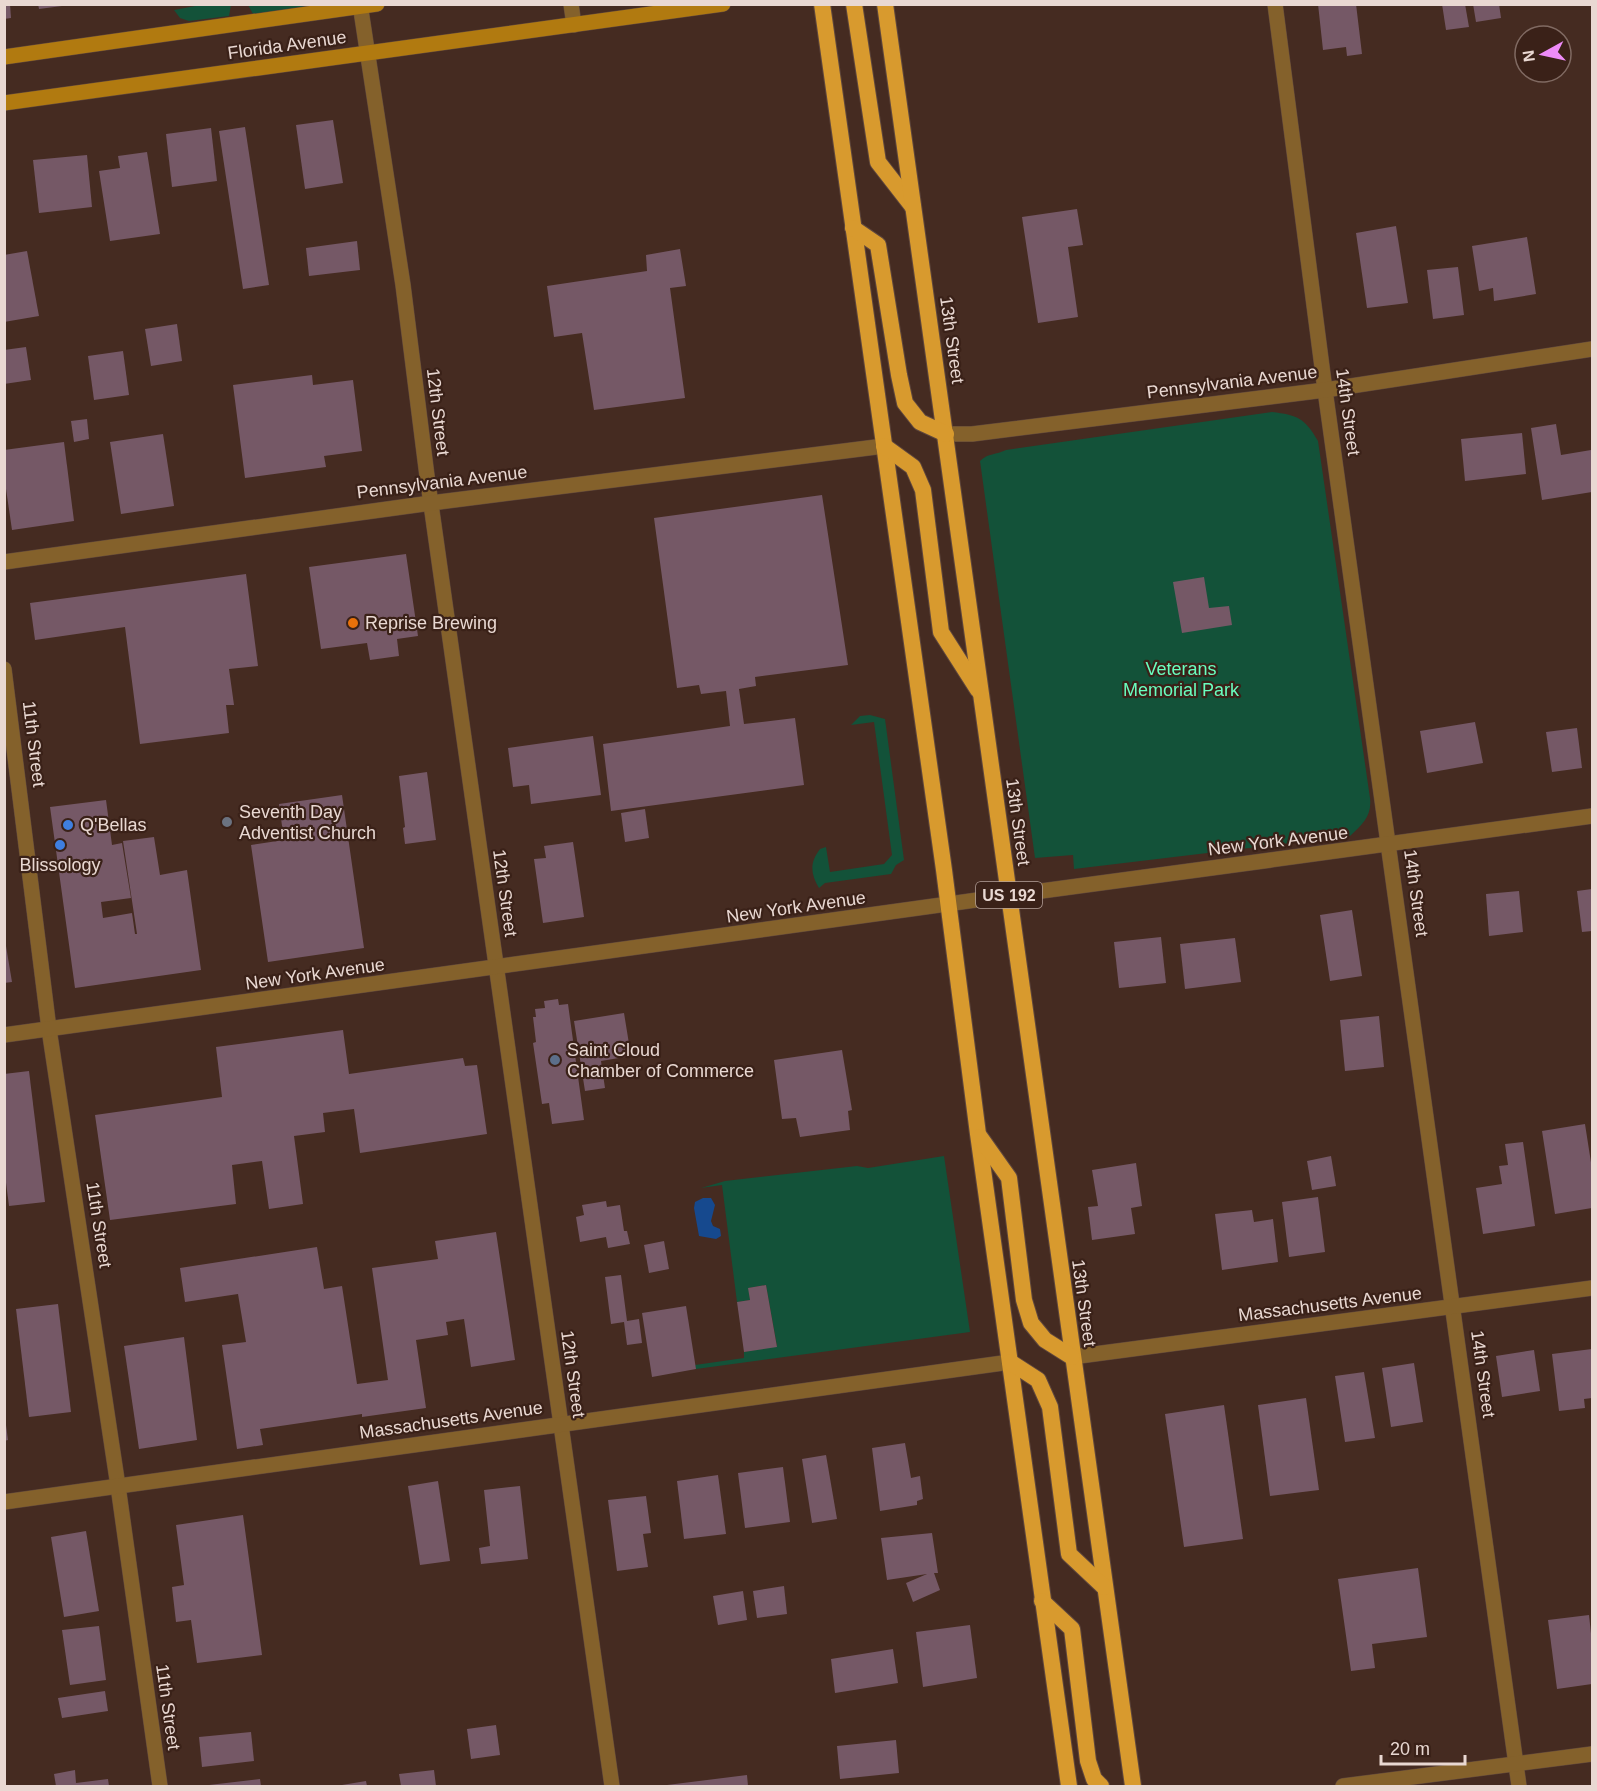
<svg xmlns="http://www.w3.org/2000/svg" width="1597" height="1791" viewBox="0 0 1597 1791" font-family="Arial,sans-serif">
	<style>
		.green { fill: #135239 }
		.water { fill: #16498e }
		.building { fill: #755866 }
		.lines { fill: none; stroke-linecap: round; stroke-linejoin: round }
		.minor-casing { stroke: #5f473d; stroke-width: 16 }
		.secondary-casing { stroke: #5f473d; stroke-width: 16 }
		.trunk-casing { stroke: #5f473d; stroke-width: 18 }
		.minor { stroke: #84612b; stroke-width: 15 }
		.secondary { stroke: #b17a10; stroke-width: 15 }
		.trunk { stroke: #d89a2e; stroke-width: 16 }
		.food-dot { fill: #e8710a; stroke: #3a2118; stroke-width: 2 }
		.worship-dot { fill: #6b7280; stroke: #3a2118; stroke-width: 2 }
		.shop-dot { fill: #3f7fe0; stroke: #3a2118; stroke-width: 2 }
		.service-dot { fill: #5c6f8a; stroke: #3a2118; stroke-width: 2 }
		.labels { text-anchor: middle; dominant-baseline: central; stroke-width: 4.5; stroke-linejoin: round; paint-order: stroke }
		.shield { fill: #3a2118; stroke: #b4a19a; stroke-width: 1.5 }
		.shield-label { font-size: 16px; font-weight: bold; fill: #e9d8d2 }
		.street-label { font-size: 18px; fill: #e9d8d2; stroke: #3a2118 }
		.poi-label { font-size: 18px; fill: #e9d8d2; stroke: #3a2118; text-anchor: start }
		.park-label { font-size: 18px; fill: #69febf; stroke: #3a2118 }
	</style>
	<rect width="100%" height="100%" fill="#452b21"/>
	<g class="green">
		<polygon points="206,4 231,5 229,16 189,21 180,18 174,10"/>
		<polygon points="248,5 315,5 253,14"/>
		<path d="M1272,412C1297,415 1305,418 1318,441L1370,798C1372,816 1363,824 1350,836L1074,869L1073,855L1035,858L980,461C988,453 996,455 1006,450Z"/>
		<path d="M870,715L885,719L904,860L896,865L891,874L825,883L819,888C810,873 810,862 820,849L826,847L830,872L884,864L892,855L874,722L851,725L860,716Z"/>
		<polygon points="944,1156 970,1332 696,1369 695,1365 744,1358 744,1352 777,1346 766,1285 749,1288 750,1300 737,1302 722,1185 701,1188 725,1181 857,1166 868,1168"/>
	</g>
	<polygon class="water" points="703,1198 711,1198 715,1205 711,1221 713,1226 720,1229 721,1236 716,1239 699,1236 694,1208 695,1202"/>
	<g class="building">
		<polygon points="4,4 10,4 11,18 4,19"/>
		<polygon points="38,4 61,4 62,6 39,9"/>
		<polygon points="1318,4 1356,4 1362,54 1347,56 1346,47 1323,50"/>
		<polygon points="1442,4 1465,4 1469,27 1446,30"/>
		<polygon points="1473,4 1499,4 1501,18 1476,22"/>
		<polygon points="333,120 343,183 305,189 296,125"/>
		<polygon points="245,127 269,285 243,289 219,131"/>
		<polygon points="211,128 217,181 172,187 166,134"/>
		<polygon points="147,152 160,234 110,241 99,171 120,168 118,156"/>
		<polygon points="87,155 92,207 39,213 33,160"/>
		<polygon points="1077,209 1083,245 1068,247 1078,317 1038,323 1022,217"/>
		<polygon points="1396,226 1408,303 1367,308 1356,233"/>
		<polygon points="1527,237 1536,294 1494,301 1493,288 1479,291 1472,246"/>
		<polygon points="357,241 360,270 309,276 306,248"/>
		<polygon points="680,249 686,286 670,288 685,398 594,410 582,333 554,337 547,286 647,271 646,255"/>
		<polygon points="27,251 39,316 4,322 4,255"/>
		<polygon points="1458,267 1464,315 1433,319 1427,270"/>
		<polygon points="177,324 182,361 151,366 145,329"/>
		<polygon points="26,347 31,380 4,384 4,350"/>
		<polygon points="123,351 129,395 94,400 88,356"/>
		<polygon points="312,375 313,385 353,380 362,451 324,456 326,467 245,478 233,385"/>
		<polygon points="87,419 89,439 74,442 71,421"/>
		<polygon points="1556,424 1561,455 1591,450 1592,492 1542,500 1531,428"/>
		<polygon points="1522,433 1526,474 1465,481 1461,439"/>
		<polygon points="163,434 174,506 121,514 110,442"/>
		<polygon points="64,442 74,521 12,530 4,475 4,450"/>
		<polygon points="822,495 848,665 755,677 756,686 739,689 744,724 795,718 804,785 611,811 603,744 730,726 726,691 701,694 699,685 677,688 654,518"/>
		<polygon points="406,554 418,636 397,639 399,656 370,660 367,643 321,649 309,567"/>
		<polygon points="246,574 258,666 229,669 234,705 226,705 229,733 140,744 125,627 35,640 30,603"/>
		<polygon points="1204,577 1209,608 1229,606 1232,625 1182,633 1173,582"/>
		<polygon points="1475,722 1483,763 1427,773 1420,731"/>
		<polygon points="1577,728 1582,768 1552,772 1546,732"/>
		<polygon points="593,736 601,795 531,804 529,785 513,787 508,748"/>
		<polygon points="427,772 436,840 405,844 403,828 405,827 399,776"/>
		<polygon points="342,795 364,948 268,962 251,845 284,840 279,804"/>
		<polygon points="106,800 112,845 122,843 131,898 101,902 103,918 132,913 135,934 137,934 123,841 154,837 160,875 187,870 201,970 75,988 50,807"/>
		<polygon points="645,809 649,838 625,842 621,813"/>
		<polygon points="573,842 584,917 543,923 534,859 546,858 544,846"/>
		<polygon points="1592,889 1592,931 1582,932 1577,891"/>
		<polygon points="1519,891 1523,932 1489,936 1486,894"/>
		<polygon points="1352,910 1362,976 1330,981 1320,915"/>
		<polygon points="4,934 12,982 4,983"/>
		<polygon points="1161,937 1166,983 1119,988 1114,942"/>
		<polygon points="1235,938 1241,982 1185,989 1180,944"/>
		<polygon points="558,999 559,1005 568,1004 584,1120 552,1124 549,1103 542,1104 533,1043 536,1042 533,1017 536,1017 535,1009 545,1008 544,1001"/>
		<polygon points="624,1013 631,1056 601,1061 605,1088 585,1091 574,1021"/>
		<polygon points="1379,1016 1384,1067 1345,1071 1340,1020"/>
		<polygon points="343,1030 349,1074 463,1058 465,1066 477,1065 487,1134 360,1153 354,1109 323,1113 325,1132 294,1136 303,1204 269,1209 262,1161 232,1165 236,1204 110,1220 95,1115 222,1097 216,1047"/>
		<polygon points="842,1050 852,1110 848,1111 850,1130 800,1137 796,1118 782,1119 774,1060"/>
		<polygon points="29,1071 45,1202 9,1206 4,1167 4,1074"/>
		<polygon points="1585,1124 1592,1169 1592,1208 1555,1214 1542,1131"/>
		<polygon points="1523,1142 1535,1226 1483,1234 1476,1188 1502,1184 1499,1166 1508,1165 1505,1144"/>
		<polygon points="1331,1156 1336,1186 1312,1190 1307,1161"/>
		<polygon points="1136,1163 1142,1206 1131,1208 1135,1234 1092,1240 1088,1207 1098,1206 1092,1170"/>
		<polygon points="1318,1197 1325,1252 1289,1257 1282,1202"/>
		<polygon points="606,1201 607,1207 620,1205 624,1231 627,1231 630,1244 608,1248 606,1237 580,1242 576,1217 584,1215 582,1205"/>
		<polygon points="1252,1210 1254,1222 1273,1219 1278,1262 1222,1270 1215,1214"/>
		<polygon points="496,1232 515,1360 471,1367 464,1319 446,1322 448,1335 416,1340 426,1408 362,1417 362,1414 260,1429 263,1445 237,1449 222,1345 246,1342 238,1294 185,1302 180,1268 317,1247 324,1289 342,1286 357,1384 388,1380 372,1268 438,1259 435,1241"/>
		<polygon points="664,1241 669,1269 649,1273 644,1245"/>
		<polygon points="621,1275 627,1321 639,1319 642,1343 627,1345 624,1322 611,1324 605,1277"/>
		<polygon points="766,1285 777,1347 744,1352 737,1302 750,1300 748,1288"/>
		<polygon points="58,1304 71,1412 29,1417 16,1309"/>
		<polygon points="686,1306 696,1369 652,1377 642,1313"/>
		<polygon points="184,1337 197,1440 139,1449 124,1346"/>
		<polygon points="1592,1349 1592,1398 1584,1399 1585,1408 1559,1411 1552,1354"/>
		<polygon points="1534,1350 1540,1391 1502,1397 1496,1356"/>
		<polygon points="1414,1363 1423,1422 1391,1427 1382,1368"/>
		<polygon points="1364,1372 1375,1438 1345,1442 1335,1376"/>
		<polygon points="1306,1398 1319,1490 1270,1496 1258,1405"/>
		<polygon points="1224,1405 1243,1539 1184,1547 1165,1414"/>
		<polygon points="6,1425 8,1440 4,1441 4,1426"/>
		<polygon points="905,1443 911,1478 920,1476 923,1499 917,1501 917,1505 880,1511 872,1448"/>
		<polygon points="826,1455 837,1519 812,1523 802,1459"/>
		<polygon points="783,1467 790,1522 745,1528 738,1473"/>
		<polygon points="718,1475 726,1534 684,1539 677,1481"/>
		<polygon points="438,1481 450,1561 420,1565 408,1486"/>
		<polygon points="520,1486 528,1559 481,1564 479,1548 490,1546 484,1490"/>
		<polygon points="646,1496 651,1533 643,1534 648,1567 617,1571 608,1500"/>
		<polygon points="243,1515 262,1655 197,1663 191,1620 176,1622 172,1587 184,1585 176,1525"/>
		<polygon points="86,1531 99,1611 64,1617 51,1537"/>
		<polygon points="932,1533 938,1573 934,1573 940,1590 913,1602 906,1583 927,1574 887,1580 881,1538"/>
		<polygon points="1418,1568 1427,1637 1372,1644 1375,1668 1351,1671 1338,1579"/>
		<polygon points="784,1586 787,1614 757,1618 753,1591"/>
		<polygon points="743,1591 747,1620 718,1625 713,1596"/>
		<polygon points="1589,1615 1592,1643 1592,1684 1557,1689 1548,1620"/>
		<polygon points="970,1625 977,1678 923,1687 916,1632"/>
		<polygon points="99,1626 106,1680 70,1685 62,1630"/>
		<polygon points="893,1649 898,1683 835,1693 831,1659"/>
		<polygon points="105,1691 108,1711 62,1718 58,1698"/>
		<polygon points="496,1725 500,1755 471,1759 467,1729"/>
		<polygon points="251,1732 254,1761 202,1767 199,1737"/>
		<polygon points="896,1740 899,1773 840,1779 837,1746"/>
		<polygon points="75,1770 76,1783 108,1779 109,1786 56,1786 54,1774"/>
		<polygon points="434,1770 436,1786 401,1786 399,1774"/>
		<polygon points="747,1775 748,1786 667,1786 667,1785"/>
		<polygon points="260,1779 261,1786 209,1786 209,1785"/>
		<polygon points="366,1781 367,1786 342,1786 342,1785"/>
	</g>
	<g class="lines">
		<g class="minor-casing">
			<g id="minor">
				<polyline points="360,4 403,285 427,476 612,1786"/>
				<polyline points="571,4 574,25"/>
				<polyline points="1275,4 1325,390 1519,1786"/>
				<polyline points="946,434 972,434 1325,390 1592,349"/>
				<polyline points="4,562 431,503 884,446"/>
				<polyline points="4,669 49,1029 118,1486 160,1786"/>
				<path d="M4,1035C348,990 691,939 1034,892C1220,866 1406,843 1592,816"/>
				<polyline points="1072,1357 1592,1288"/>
				<polyline points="4,1502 1010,1362"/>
				<polyline points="1343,1786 1592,1754"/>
			</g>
		</g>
		<g class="secondary-casing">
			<g id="secondary">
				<polyline points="4,57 377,4"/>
				<polyline points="4,103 723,4"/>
			</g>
		</g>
		<g class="trunk-casing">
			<g id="trunk">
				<polyline points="822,4 944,870 978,1134 1069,1786"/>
				<polyline points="854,4 878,162 913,207"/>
				<polyline points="885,4 1133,1786"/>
				<polyline points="853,228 878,245 899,375 905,403 920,422 946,434"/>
				<polyline points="884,446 913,467 923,490 941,632 978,690"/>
				<polyline points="980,1137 1009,1178 1024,1300 1031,1323 1045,1340 1072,1357"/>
				<polyline points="1010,1362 1038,1380 1050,1407 1069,1554 1104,1587"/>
				<polyline points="1042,1601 1072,1629 1088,1761 1094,1779 1101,1786"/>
			</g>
		</g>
		<use href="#minor" class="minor"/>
		<use href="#secondary" class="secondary"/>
		<use href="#trunk" class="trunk"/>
	</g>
	<circle class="food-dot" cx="353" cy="623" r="6"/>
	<circle class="worship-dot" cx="227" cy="822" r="6"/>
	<g class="shop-dot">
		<circle cx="68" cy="825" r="6"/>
		<circle cx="60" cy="845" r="6"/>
	</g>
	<circle class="service-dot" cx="555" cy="1060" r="6"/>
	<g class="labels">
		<rect class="shield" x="976" y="882" width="66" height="26" rx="4.5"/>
		<g class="shield-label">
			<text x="1009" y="895">US 192</text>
		</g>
		<g class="street-label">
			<text transform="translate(287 45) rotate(-8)">Florida Avenue</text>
			<text transform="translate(952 340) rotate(82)">13th Street</text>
			<text transform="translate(1232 382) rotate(-7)">Pennsylvania Avenue</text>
			<text transform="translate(438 412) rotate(83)">12th Street</text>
			<text transform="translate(1348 412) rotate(82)">14th Street</text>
			<text transform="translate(442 482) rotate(-7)">Pennsylvania Avenue</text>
			<text transform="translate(34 744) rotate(83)">11th Street</text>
			<text transform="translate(1018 822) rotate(82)">13th Street</text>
			<text transform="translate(1278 841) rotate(-7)">New York Avenue</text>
			<text transform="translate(505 893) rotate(82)">12th Street</text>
			<text transform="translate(1416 893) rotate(82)">14th Street</text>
			<text transform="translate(796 907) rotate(-8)">New York Avenue</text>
			<text transform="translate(315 974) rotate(-8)">New York Avenue</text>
			<text transform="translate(99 1225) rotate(81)">11th Street</text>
			<text transform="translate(1084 1303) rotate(82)">13th Street</text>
			<text transform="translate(1330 1304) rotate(-7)">Massachusetts Avenue</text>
			<text transform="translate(573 1374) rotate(82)">12th Street</text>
			<text transform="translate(1483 1374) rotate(82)">14th Street</text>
			<text transform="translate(451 1420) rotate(-8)">Massachusetts Avenue</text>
			<text transform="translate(168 1707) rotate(82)">11th Street</text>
		</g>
		<g class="poi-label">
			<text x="365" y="623">Reprise Brewing</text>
			<text x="239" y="812">Seventh Day<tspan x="239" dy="21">Adventist Church</tspan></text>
			<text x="80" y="825">Q'Bellas</text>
			<text x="60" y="865" text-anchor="middle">Blissology</text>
			<text x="567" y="1050">Saint Cloud<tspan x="567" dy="21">Chamber of Commerce</tspan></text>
		</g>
		<g class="park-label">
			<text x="1181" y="669">Veterans<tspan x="1181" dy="21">Memorial Park</tspan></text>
		</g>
	</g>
	<rect width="1597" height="1791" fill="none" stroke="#e9d8d2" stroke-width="12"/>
	<g transform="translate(1543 54) rotate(262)"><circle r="28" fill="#3a2118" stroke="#806a62" stroke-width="1.5"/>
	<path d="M0-4.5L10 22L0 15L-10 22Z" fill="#ee8bf8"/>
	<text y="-9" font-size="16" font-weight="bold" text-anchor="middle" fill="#e9d8d2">N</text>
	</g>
	<path d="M1381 1755v9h84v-9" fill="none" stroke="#e9d8d2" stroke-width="3"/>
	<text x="1390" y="1755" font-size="18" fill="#e9d8d2" stroke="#3a2118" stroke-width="4.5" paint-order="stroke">20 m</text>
</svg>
